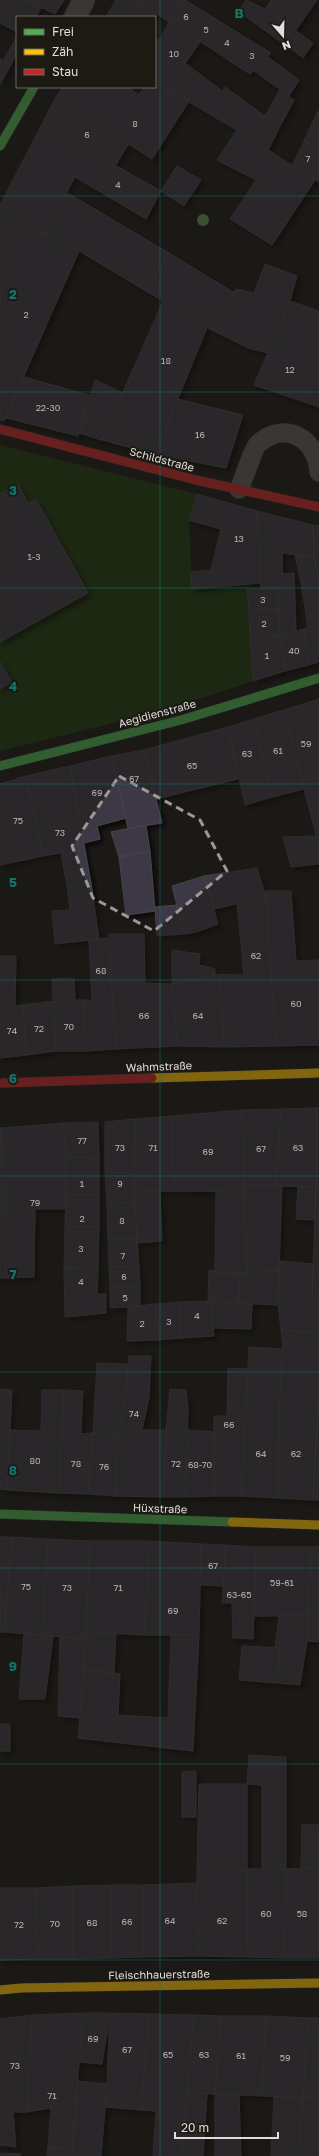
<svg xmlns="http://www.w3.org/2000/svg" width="319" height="2156" viewBox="0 0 319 2156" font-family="'Golos Text',sans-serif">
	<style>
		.green { fill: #1e3a0c }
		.building { fill: #3e3844; stroke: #464545; filter: url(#shadow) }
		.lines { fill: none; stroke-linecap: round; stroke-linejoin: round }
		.lane-casing { stroke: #353331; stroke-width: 20 }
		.street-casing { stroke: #353331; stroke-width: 23 }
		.fast-casing { stroke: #353331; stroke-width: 10 }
		.slow-casing { stroke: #353331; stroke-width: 10 }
		.jam-casing { stroke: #353331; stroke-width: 10 }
		.lane { stroke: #5c5b58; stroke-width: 19 }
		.street { stroke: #5c5b58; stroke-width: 22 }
		.fast { stroke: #4caf50; stroke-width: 9 }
		.slow { stroke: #ffc107; stroke-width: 9 }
		.jam { stroke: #c62828; stroke-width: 9 }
		.tree { fill: #699052 }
		.marked { fill: none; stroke: #9b9995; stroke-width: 3; stroke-dasharray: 8 5; stroke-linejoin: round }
		.grid { fill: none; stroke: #0f766e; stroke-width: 1; stroke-opacity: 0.55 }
		.labels { text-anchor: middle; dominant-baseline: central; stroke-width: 4; stroke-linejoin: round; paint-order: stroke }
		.number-label { font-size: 9px; fill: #b8b4b4 }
		.street-label { font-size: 11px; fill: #e0deda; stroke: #1d1a14 }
		.grid-label { font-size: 13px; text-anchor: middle; font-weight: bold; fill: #0f766e; stroke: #1d1a14; stroke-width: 4; stroke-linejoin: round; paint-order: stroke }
	</style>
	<defs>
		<filter id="shadow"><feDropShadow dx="3.5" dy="3.5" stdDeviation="2" flood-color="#0009"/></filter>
	</defs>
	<rect width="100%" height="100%" fill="#1b1916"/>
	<polygon class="green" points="0,445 197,494 189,520 192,589 248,584 253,681 163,711 0,751"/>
	<g class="building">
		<polygon points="0,0 26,0 41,8 36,17 17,17 17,32 0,23"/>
		<polygon points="26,0 64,0 55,14"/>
		<polygon points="116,0 136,0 157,14 155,17 106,17"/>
		<polygon points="136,0 181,0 169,22"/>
		<polygon points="181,0 185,0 203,11 189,35 169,22"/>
		<polygon points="246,0 265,9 313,43 303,58 238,11"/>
		<polygon points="271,0 317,0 295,31 265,9"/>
		<polygon points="203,11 224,24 209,47 189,35"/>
		<polygon points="169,22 200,42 167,89 155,84 155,37 159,40"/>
		<polygon points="224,24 245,37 231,62 209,47"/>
		<polygon points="17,36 17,53 0,85 0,59 3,61"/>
		<polygon points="245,37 271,53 250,74 231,62"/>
		<polygon points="268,57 299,80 289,96 253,70"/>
		<polygon points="185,63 222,91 225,87 265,116 250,138 167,89"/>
		<polygon points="155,84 189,101 152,159 56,97 63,87 128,87 139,95 144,87 155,87"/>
		<polygon points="280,90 294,100 279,128 265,116"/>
		<polygon points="56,97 128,145 115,166 42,124"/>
		<polygon points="318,111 319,112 319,149 304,141"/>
		<polygon points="265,116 279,128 268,150 250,138"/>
		<polygon points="42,124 161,191 146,219 75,177 44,234 0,213 0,205"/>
		<polygon points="237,130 315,180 272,245 230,219 256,180 217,160"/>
		<polygon points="304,141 319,149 319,182 292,166"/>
		<polygon points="177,166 201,180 184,206 161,191"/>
		<polygon points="66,192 169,253 146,291 79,251 44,234"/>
		<polygon points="0,213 79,251 4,421 0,420"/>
		<polygon points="169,253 233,292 210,329 146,291"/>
		<polygon points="265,264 297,276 290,301 268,353 248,348 210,329 233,292 237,289 254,293"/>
		<polygon points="163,301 207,328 155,454 102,440"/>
		<polygon points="290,301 319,311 319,407 254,385"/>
		<polygon points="24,377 89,395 78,436 6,418"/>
		<polygon points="95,380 123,393 102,440 79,433"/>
		<polygon points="178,399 243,415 226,468 155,454"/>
		<polygon points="18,484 28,503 36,499 88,593 0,642 0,494"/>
		<polygon points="197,494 257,511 261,583 192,589 190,572 211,570 221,529 189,520"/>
		<polygon points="257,511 313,525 314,557 282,553 283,590 261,589"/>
		<polygon points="313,525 319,526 319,582 314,557"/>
		<polygon points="295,555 314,557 319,581 301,583"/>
		<polygon points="294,573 296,631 280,636 278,589 283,590 282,574"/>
		<polygon points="319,581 319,623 308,627 301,583"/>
		<polygon points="247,589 278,589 279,609 249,610"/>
		<polygon points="279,609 280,636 250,639 249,610"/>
		<polygon points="319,623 319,662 308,665 304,629"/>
		<polygon points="304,629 308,665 285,671 280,636"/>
		<polygon points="280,636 285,671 253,681 250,639"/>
		<polygon points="0,662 12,682 0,689"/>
		<polygon points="319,699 319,777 302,781 284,710"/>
		<polygon points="284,710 304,789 272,797 254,719"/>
		<polygon points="254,719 272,797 245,805 228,727"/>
		<polygon points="228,727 238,779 156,799 144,750"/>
		<polygon points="144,750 162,823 128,828 111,756"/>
		<polygon points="111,756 126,818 97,826 100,839 84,843 70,766"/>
		<polygon points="70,766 91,883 67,886 61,853 43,856 26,776"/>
		<polygon points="26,776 43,856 0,865 0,784"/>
		<polygon points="319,777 319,846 302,781"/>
		<polygon points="146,825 150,851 119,857 111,832"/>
		<polygon points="317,836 319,846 319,864 291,867 283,837"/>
		<polygon points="150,851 155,911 126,915 119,857"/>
		<polygon points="257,868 266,897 214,909 204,876"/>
		<polygon points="204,876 218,924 196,932 184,934 172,886"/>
		<polygon points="91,883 99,939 55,944 52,911 70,910 67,886"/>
		<polygon points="266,891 291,891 296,961 319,960 319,1045 276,1046"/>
		<polygon points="266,897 276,1046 224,1047 220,974 244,975 237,903"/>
		<polygon points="177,905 184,934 157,936 155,907"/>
		<polygon points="109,934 144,934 145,983 172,984 178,1046 116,1049"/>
		<polygon points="108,938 116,1049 86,1051 83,1000 92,1000 89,940"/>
		<polygon points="172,950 200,954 199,965 215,969 215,975 172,984"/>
		<polygon points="0,956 16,956 15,1006 23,1005 26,1055 0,1058"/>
		<polygon points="220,974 224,1047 178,1046 172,984"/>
		<polygon points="74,978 75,1000 83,1000 86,1051 56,1051 52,979"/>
		<polygon points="53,1001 56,1051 26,1055 23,1005"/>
		<polygon points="319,1107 319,1187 316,1187 316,1108"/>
		<polygon points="316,1108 316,1187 276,1186 281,1109"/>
		<polygon points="281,1109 276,1186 244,1186 242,1110"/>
		<polygon points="242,1110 244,1192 174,1191 172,1116"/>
		<polygon points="172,1116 174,1191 134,1192 135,1119"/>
		<polygon points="135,1119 134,1174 105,1172 105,1122"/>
		<polygon points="98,1122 99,1158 66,1157 63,1123"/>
		<polygon points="63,1123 66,1157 65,1209 35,1209 34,1277 5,1278 1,1128"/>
		<polygon points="0,1128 1,1128 5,1210 0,1210"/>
		<polygon points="66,1157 99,1158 99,1195 66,1195"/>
		<polygon points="105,1172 134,1174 135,1203 107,1202"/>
		<polygon points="282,1185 279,1271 247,1269 244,1186"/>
		<polygon points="298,1186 316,1187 315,1220 296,1219"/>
		<polygon points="316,1187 319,1187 319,1300 312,1300"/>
		<polygon points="160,1191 162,1241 138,1243 134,1192"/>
		<polygon points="216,1192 244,1192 247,1273 215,1274"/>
		<polygon points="66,1195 99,1195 99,1227 65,1227"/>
		<polygon points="107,1202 135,1203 137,1239 108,1238"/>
		<rect x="0" y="1210" width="5" height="68"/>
		<polygon points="65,1227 99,1227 98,1269 64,1268"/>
		<polygon points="108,1238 137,1239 139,1266 109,1267"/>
		<polygon points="280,1261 313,1264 312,1300 319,1300 319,1333 281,1330 278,1305"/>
		<polygon points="139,1266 140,1286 110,1288 109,1267"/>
		<polygon points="64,1268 98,1269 97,1294 106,1294 106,1313 65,1317"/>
		<polygon points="247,1269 279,1271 278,1305 239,1303 240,1273 247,1273"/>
		<polygon points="209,1270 215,1271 215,1274 240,1273 239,1303 208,1301"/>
		<polygon points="140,1286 140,1306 110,1308 110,1288"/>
		<polygon points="211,1301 252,1304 251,1329 213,1328"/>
		<polygon points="211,1301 214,1336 181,1338 181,1302"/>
		<polygon points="181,1302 181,1338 158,1340 156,1304"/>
		<polygon points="156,1304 158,1340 127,1341 128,1307"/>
		<polygon points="281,1330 319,1333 319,1390 313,1500 278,1498 279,1409 283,1349"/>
		<polygon points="249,1347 283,1349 279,1409 278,1498 241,1496"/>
		<polygon points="129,1356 151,1356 149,1397 142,1430 166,1430 164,1497 115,1496 118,1437 126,1395"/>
		<polygon points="97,1363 128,1364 126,1395 118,1437 93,1433"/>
		<polygon points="228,1368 248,1369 241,1496 214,1496 214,1416 227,1416"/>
		<polygon points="0,1389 12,1390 7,1490 0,1489"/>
		<polygon points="170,1389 186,1390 188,1407 186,1497 164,1497 166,1430"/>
		<polygon points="42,1390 64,1390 59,1493 7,1490 10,1430 41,1431"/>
		<polygon points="64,1390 83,1391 81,1434 93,1433 88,1494 59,1493"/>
		<polygon points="319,1390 319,1500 313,1500"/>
		<polygon points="187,1430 214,1432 214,1496 186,1497"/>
		<polygon points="93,1433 118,1437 115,1496 88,1494"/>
		<polygon points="0,1537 12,1537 4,1632 0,1632"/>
		<polygon points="12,1537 48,1539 42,1635 4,1632"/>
		<polygon points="48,1539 90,1541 86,1639 42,1635"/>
		<polygon points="90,1541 150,1541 144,1635 86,1632"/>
		<polygon points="150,1541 201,1544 199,1635 144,1635"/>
		<polygon points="201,1544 226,1545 223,1586 200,1585"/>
		<polygon points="226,1545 256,1547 253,1639 233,1638 232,1603 222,1603"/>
		<polygon points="256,1547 311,1547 308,1616 254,1616"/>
		<polygon points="311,1547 319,1547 319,1642 307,1641"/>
		<polygon points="279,1616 308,1616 307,1641 300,1685 277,1683 280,1648 275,1647"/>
		<polygon points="86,1632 116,1633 114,1673 84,1670"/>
		<polygon points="24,1634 53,1636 45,1699 19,1699"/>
		<polygon points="171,1635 199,1635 193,1751 78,1738 84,1670 120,1674 118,1715 168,1718"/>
		<polygon points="60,1637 86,1639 80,1718 58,1716"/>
		<polygon points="242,1646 280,1648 277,1683 239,1680"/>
		<rect x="0" y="1724" width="10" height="27"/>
		<polygon points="249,1755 286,1757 286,1869 262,1869 262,1785 247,1784"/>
		<polygon points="196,1771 196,1817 182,1817 182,1772"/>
		<polygon points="199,1784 247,1784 247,1869 197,1869"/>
		<polygon points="302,1825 319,1825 319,1868 301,1869"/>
		<polygon points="319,1868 319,1958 285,1958 286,1869"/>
		<polygon points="197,1869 247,1869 248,1957 198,1956"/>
		<polygon points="247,1869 286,1869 285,1958 248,1957"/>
		<polygon points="197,1883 198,1956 143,1957 143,1885"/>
		<polygon points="111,1885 143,1885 143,1957 111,1958"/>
		<polygon points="111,1885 111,1958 73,1959 73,1886"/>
		<polygon points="73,1886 73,1959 38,1959 36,1888"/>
		<polygon points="0,1888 36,1888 38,1959 0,1960"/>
		<polygon points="83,2013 110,2013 102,2064 79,2062"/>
		<polygon points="83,2013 72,2150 48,2147 51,2108 27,2112 32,2015"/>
		<polygon points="110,2013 149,2014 141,2110 106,2107"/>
		<polygon points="149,2014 194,2015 182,2156 153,2156 156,2111 141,2110"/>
		<polygon points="32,2015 27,2112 0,2112 0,2019"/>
		<polygon points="194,2015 221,2016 215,2094 187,2092"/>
		<polygon points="221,2016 266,2016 262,2096 215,2094"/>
		<polygon points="266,2016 308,2018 303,2098 262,2096"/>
		<polygon points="308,2018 319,2018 319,2098 303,2098"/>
		<polygon points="78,2081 107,2084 101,2156 72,2156"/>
		<polygon points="187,2092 207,2094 203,2156 182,2156"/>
		<polygon points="215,2094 239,2095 241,2156 215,2156"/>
		<polygon points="274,2097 303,2098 298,2156 271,2156"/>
		<polygon points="303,2098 319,2098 319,2156 298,2156"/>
		<polygon points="0,2112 13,2112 16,2147 0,2145"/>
		<polygon points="48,2147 72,2150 72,2156 47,2156"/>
		<polygon points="0,2153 21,2154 21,2156 0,2156"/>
	</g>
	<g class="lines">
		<g class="lane-casing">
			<path id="lane" d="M239,489C243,481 254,447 258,444C285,420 317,438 319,472"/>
		</g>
		<g class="street-casing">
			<polyline id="street" points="75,17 84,0"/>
		</g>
		<g class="fast-casing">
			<g id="fast">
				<polyline points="0,146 34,87"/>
				<polyline points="0,766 181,720 319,678"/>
				<polyline points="0,1514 232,1522"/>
			</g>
		</g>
		<g class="slow-casing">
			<g id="slow">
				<polyline points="152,1078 319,1073"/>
				<polyline points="232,1522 319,1525"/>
				<polyline points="0,1990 21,1988 319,1983"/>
			</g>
		</g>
		<g class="jam-casing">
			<g id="jam">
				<polyline points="0,429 196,480 319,507"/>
				<polyline points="0,1083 152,1078"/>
			</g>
		</g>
		<use href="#lane" class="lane"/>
		<use href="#street" class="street"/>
		<use href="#fast" class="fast"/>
		<use href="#slow" class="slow"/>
		<use href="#jam" class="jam"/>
	</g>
	<circle class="tree" cx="203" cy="220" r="6"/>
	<path d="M0 0H319V2156H0ZM119,776L200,820L227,871L154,931L93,898L72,846Z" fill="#1b1916" fill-opacity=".55" fill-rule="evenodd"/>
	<path class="marked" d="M119,776L200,820L227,871L154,931L93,898L72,846Z"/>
	<path class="grid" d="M160,0V2156M0,196H319M0,392H319M0,588H319M0,784H319M0,980H319M0,1176H319M0,1372H319M0,1568H319M0,1764H319M0,1960H319"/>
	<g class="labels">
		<g class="number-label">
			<text x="186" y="16">6</text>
			<text x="206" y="29">5</text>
			<text x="227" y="42">4</text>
			<text x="174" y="53">10</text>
			<text x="252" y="55">3</text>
			<text x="135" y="123">8</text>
			<text x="87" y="134">6</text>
			<text x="308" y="158">7</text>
			<text x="118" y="184">4</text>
			<text x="26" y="314">2</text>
			<text x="166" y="360">18</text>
			<text x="290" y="369">12</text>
			<text x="48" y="407">22-30</text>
			<text x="200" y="434">16</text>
			<text x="239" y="538">13</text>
			<text x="34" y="556">1-3</text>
			<text x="263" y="599">3</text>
			<text x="264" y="623">2</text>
			<text x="294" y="650">40</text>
			<text x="267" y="655">1</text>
			<text x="306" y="743">59</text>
			<text x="278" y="750">61</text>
			<text x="247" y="753">63</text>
			<text x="192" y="765">65</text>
			<text x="134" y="778">67</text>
			<text x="97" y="792">69</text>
			<text x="18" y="820">75</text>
			<text x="60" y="832">73</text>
			<text x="256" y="955">62</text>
			<text x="101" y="970">68</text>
			<text x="296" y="1003">60</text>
			<text x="144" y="1015">66</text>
			<text x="198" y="1015">64</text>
			<text x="69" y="1026">70</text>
			<text x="39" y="1028">72</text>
			<text x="12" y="1030">74</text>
			<text x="82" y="1140">77</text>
			<text x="120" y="1147">73</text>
			<text x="153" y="1147">71</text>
			<text x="298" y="1147">63</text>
			<text x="261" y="1148">67</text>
			<text x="208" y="1151">69</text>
			<text x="82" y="1183">1</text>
			<text x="120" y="1183">9</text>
			<text x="35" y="1202">79</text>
			<text x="82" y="1218">2</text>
			<text x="122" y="1220">8</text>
			<text x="81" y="1248">3</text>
			<text x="123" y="1255">7</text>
			<text x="124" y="1276">6</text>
			<text x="81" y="1281">4</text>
			<text x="125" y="1297">5</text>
			<text x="197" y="1315">4</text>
			<text x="169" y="1321">3</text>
			<text x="142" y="1323">2</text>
			<text x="134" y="1413">74</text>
			<text x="229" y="1424">66</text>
			<text x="261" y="1453">64</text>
			<text x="296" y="1453">62</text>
			<text x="35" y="1460">80</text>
			<text x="76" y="1463">78</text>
			<text x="176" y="1463">72</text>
			<text x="200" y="1464">68-70</text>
			<text x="104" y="1466">76</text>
			<text x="213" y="1565">67</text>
			<text x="282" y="1582">59-61</text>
			<text x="26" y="1586">75</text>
			<text x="67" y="1587">73</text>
			<text x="118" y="1587">71</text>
			<text x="239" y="1594">63-65</text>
			<text x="173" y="1610">69</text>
			<text x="266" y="1913">60</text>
			<text x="302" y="1913">58</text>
			<text x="170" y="1920">64</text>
			<text x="222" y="1920">62</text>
			<text x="127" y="1921">66</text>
			<text x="92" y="1922">68</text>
			<text x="55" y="1923">70</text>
			<text x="19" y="1924">72</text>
			<text x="93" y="2038">69</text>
			<text x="127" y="2049">67</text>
			<text x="168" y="2054">65</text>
			<text x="204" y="2054">63</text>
			<text x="241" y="2055">61</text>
			<text x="285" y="2057">59</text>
			<text x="15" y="2065">73</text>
			<text x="52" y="2095">71</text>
		</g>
		<g class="street-label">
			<text transform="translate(162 459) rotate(15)">Schildstraße</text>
			<text transform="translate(157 713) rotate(-15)">Aegidienstraße</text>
			<text transform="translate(159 1066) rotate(-2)">Wahmstraße</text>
			<text transform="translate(160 1508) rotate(2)">Hüxstraße</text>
			<text transform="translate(159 1974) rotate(-1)">Fleischhauerstraße</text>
		</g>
	</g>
	<g class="grid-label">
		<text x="239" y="18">B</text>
		<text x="13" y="299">2</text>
		<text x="13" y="495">3</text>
		<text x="13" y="691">4</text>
		<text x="13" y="887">5</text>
		<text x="13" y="1083">6</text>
		<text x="13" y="1279">7</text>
		<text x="13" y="1475">8</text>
		<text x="13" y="1671">9</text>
	</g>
	<rect x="16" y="16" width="140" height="72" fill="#1d1a14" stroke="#6b6863"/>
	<rect x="24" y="29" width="20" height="6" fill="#4caf50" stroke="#6b6863"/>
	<text x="52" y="36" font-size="12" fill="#e0deda">Frei</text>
	<rect x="24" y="49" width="20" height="6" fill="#ffc107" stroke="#6b6863"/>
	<text x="52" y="56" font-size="12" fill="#e0deda">Zäh</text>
	<rect x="24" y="69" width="20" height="6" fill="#c62828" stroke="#6b6863"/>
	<text x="52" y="76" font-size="12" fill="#e0deda">Stau</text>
	<g transform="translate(283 36) rotate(160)" stroke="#1d1a14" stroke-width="3" paint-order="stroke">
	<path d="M0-3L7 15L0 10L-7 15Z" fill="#e0deda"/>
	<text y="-6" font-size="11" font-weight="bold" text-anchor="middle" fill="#e0deda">N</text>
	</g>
	<path d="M175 2132v6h103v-6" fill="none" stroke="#e0deda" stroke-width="2"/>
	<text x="181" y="2132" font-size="12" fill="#e0deda" stroke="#1d1a14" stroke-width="3" paint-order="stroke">20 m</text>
</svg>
